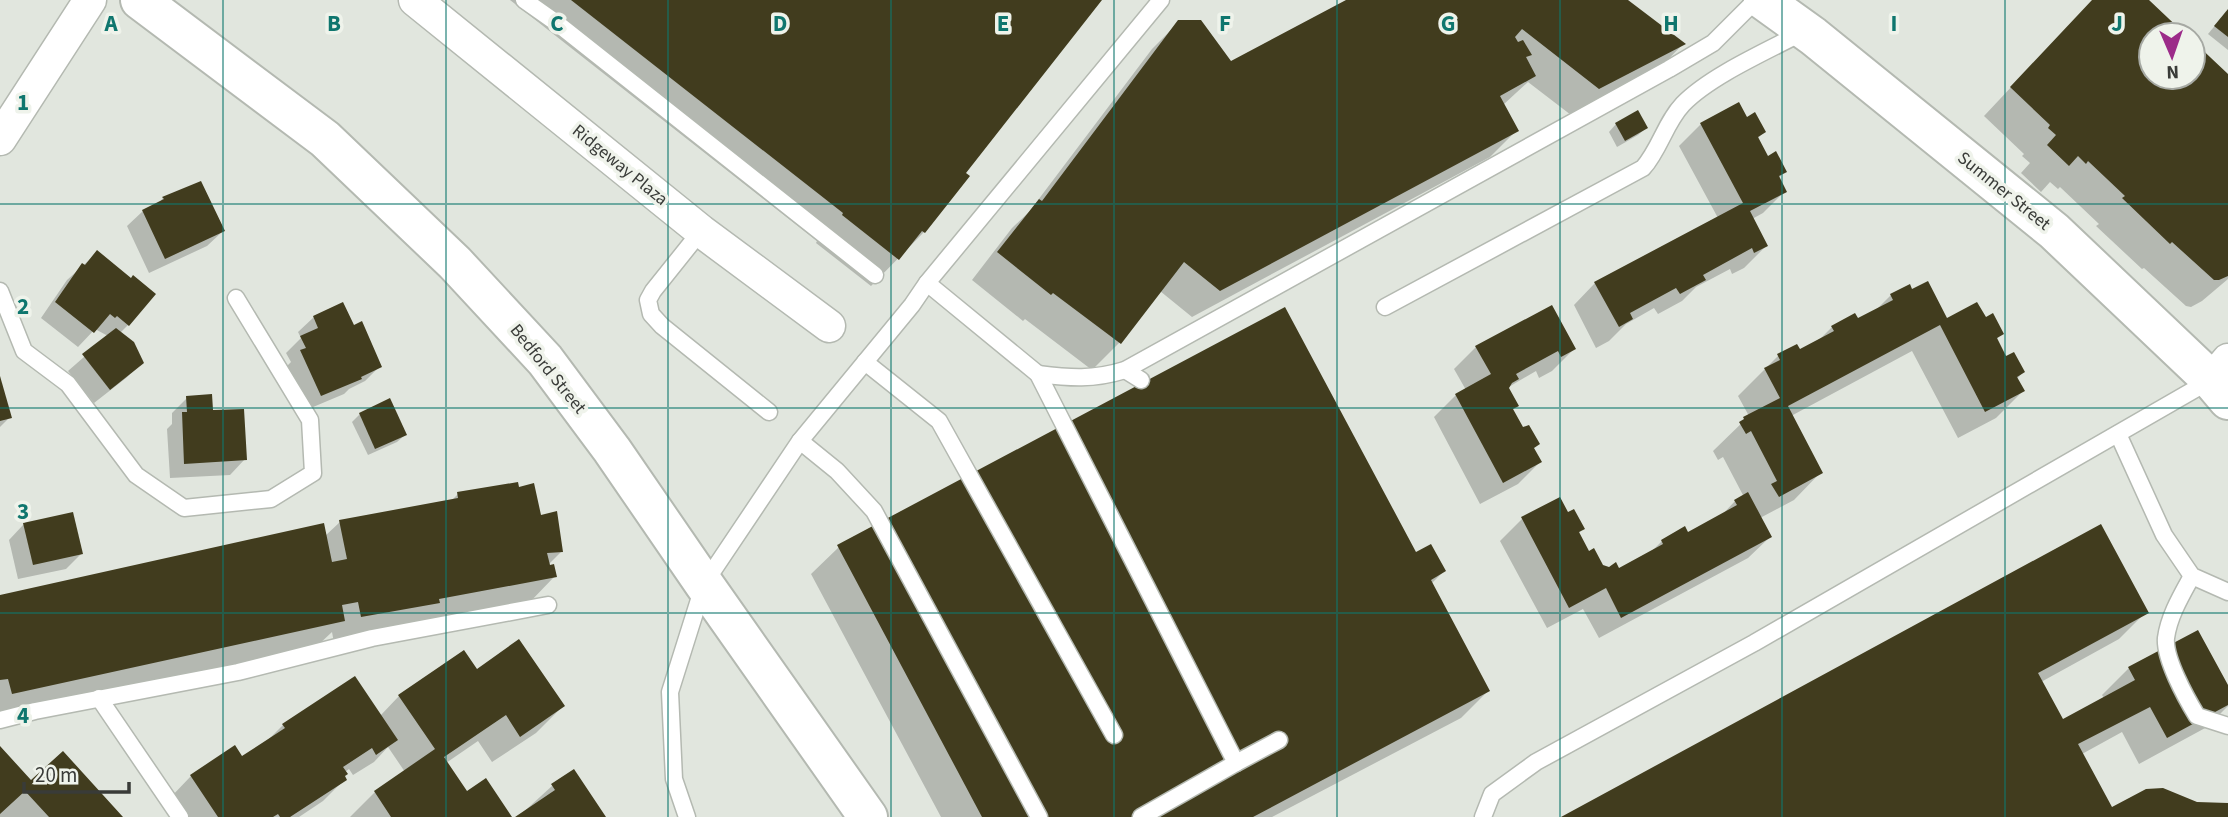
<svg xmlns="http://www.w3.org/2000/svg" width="2228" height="817" viewBox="0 0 2228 817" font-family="'Source Sans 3',sans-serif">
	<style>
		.shadow { fill: #0003 }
		.building { fill: #413c1e }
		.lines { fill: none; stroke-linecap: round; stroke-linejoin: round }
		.lane-casing { stroke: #b4b9b1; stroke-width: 19 }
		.street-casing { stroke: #b4b9b1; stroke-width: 35 }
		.secondary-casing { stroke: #b4b9b1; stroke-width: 42 }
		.lane { stroke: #fff; stroke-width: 16 }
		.street { stroke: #fff; stroke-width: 32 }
		.secondary { stroke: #fff; stroke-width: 38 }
		.grid { fill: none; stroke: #0f766e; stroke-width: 2; stroke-opacity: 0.55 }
		.labels { text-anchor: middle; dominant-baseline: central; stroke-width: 7; stroke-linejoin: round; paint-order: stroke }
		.street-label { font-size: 18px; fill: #393b38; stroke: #eff3eb }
		.grid-label { font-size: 23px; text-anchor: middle; font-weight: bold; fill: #0f766e; stroke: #eff3eb; stroke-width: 7; stroke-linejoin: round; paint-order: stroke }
	</style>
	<rect width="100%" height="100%" fill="#e1e6de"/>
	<g class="shadow">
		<polygon points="510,0 1100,0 964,174 924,232 871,286 816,243 817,241"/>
		<polygon points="1350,0 1626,0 1683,44 1657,71 1571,115 1528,82 1503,105 1517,130 1490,157 1192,317 1160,291 1119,343 1092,370 1025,319 1023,321 972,280 1012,228 1029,212 1152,49 1179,22 1230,63"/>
		<polygon points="2093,0 2146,0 2184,35 2151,35 2151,77 2193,77 2193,44 2228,77 2228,279 2202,301 2191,307 2186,306 2144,268 2142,269 2096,226 2099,224 2060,187 2058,189 2050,182 2041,192 2021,173 2030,163 2022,156 2024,154 1984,116"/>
		<polygon points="2228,10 2228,50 2208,34"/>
		<polygon points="1746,119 1764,132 1757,139 1767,158 1785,171 1778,179 1785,191 1763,213 1752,219 1766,246 1744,268 1732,274 1730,269 1696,287 1682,301 1658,314 1654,308 1626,324 1609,341 1596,348 1574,305 1595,283 1718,218 1679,146 1701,124"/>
		<polygon points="1616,124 1646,128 1638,135 1617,147 1609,132"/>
		<polygon points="163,198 223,231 207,246 149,273 127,226 143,211 158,204"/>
		<polygon points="97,253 128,325 120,333 142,363 126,378 94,403 68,371 108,336 95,329 78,347 41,318 67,280"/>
		<polygon points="1891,295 1947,320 1985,320 2002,333 1996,340 2005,358 2023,372 2017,379 2023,391 1996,418 1958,438 1912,351 1791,416 1821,472 1794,500 1760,518 1770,537 1748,558 1599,638 1583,609 1547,628 1500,541 1522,519 1559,499 1567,515 1583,528 1578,534 1588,553 1602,566 1618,571 1649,554 1662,541 1687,534 1721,516 1735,501 1744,497 1723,457 1718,460 1713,451 1749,416 1738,396 1778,356 1799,351 1818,341 1832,327 1858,320 1875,311"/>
		<polygon points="314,317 380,366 365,381 349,389 344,394 306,410 286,367 291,362 286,353 301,338 298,332"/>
		<polygon points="1476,347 1574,349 1552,371 1539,378 1536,371 1507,388 1512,410 1540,462 1518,484 1480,504 1434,417 1456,395 1466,390 1454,369"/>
		<polygon points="0,380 10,417 0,427"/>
		<polygon points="187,398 211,412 245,459 230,475 170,478 167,429 172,424 172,413"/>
		<polygon points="360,414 405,435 397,442 368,455 352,422"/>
		<polygon points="458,494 539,517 562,551 545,568 555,576 528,604 334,643 332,632 316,647 0,717 0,596 325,536 340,522 451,501"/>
		<polygon points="24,524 81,554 66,569 18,579 9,540"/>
		<polygon points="839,547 1415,554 1444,571 1431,584 1488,691 1461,718 1272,817 941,817 811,574"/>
		<polygon points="2146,612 2119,639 2041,682 2062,721 2104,698 2102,695 2129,668 2228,689 2228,706 2207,727 2139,764 2122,732 2082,754 2111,809 2197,804 2228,805 2228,817 1565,817"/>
		<polygon points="476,671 563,706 536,733 492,762 478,741 446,763 467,794 510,817 350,817 375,792 405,772 388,747 374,762 353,775 349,769 345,772 343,777 345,779 323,801 299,817 182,817 170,798 191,776 241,759 266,742 283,725 380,716 399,696"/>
		<polygon points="0,749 31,783 121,817 0,817"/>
		<polygon points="552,786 604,817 518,817"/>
	</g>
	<g class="building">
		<polygon points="571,0 1102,0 966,173 970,176 925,233 922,231 899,260 842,215 843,213"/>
		<polygon points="1346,0 1628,0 1686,44 1599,89 1522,29 1515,37 1518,42 1523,40 1532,55 1526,57 1536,76 1500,96 1519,131 1220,291 1184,262 1121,344 1053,293 1051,295 997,252 1039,199 1042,201 1178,20 1201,20 1231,61"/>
		<polygon points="2092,0 2149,0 2186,35 2151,35 2151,77 2193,77 2193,41 2228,74 2228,276 2219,280 2214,280 2172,242 2170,244 2122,198 2125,196 2088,161 2086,164 2078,156 2069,166 2047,145 2056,135 2048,128 2050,125 2010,87"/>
		<polygon points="2228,9 2228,37 2214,26"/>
		<polygon points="1739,102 1747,117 1755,112 1766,132 1758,137 1768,156 1776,151 1787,172 1779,176 1787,192 1750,211 1768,246 1754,253 1752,248 1703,275 1706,280 1680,294 1676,288 1630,313 1633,319 1619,327 1594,282 1743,203 1700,123"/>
		<polygon points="1638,110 1648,128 1625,141 1615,123"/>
		<polygon points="201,181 225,231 165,259 142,210 164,199 162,197"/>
		<polygon points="97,250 131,278 133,275 156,294 129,326 117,316 115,318 110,314 94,333 55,302 82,263 85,265"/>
		<polygon points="1928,281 1947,318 1977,302 1986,317 1993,313 2004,334 1997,338 2006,356 2014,352 2025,372 2017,377 2025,391 1985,412 1940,325 1788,406 1823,473 1779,497 1771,484 1777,481 1751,431 1746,434 1739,422 1744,419 1743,417 1780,398 1764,368 1780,360 1777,354 1797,344 1800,349 1834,331 1831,326 1855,313 1858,318 1893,300 1890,294 1910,284 1912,289"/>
		<polygon points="343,302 354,325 362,321 382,367 361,377 362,379 321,396 300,350 306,348 300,336 318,328 313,316"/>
		<polygon points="1552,305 1576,349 1561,357 1558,351 1516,374 1519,379 1512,383 1509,388 1519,406 1513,409 1523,427 1529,425 1540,444 1534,448 1542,462 1503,483 1455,394 1491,374 1475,346"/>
		<polygon points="1285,307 1416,552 1431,544 1446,571 1431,580 1490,691 1253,817 982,817 837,545"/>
		<polygon points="116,328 134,342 144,363 110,390 82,354"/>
		<polygon points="0,376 12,418 0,421"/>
		<polygon points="212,394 213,410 244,409 247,460 184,464 182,412 187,412 186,396"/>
		<polygon points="390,398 407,435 375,449 359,413"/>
		<polygon points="518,482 519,487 534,483 541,515 557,511 563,552 547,553 550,565 554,564 557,577 439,599 440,603 361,617 358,602 342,605 345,621 12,694 8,679 0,680 0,595 324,523 332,562 347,559 339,520 458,498 457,492"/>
		<polygon points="1748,492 1772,537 1621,618 1606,588 1569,608 1521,517 1560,497 1568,512 1574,509 1585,529 1579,532 1589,551 1594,548 1603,565 1609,567 1616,562 1619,568 1663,544 1661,540 1685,526 1688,532 1737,505 1734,500"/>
		<polygon points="73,512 83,554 33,565 23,523"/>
		<polygon points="2101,524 2149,613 2038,673 2063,719 2135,680 2128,667 2198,630 2228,685 2228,705 2167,738 2150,707 2078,744 2112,807 2146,789 2163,788 2197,802 2228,803 2228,817 1561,817"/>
		<polygon points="519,639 565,706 520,737 506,715 444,757 467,791 486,778 512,817 391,817 374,791 435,749 398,695 464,650 477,669"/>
		<polygon points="355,676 398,740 376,755 372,748 343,767 348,774 345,776 347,780 290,817 280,817 278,814 273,817 218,817 190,775 235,745 242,756 285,728 282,724"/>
		<polygon points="0,746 31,780 63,751 123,817 49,817 25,791 0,814"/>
		<polygon points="574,769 606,817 515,817 555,790 551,784"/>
	</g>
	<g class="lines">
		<g class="lane-casing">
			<g id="lane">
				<polyline points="524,0 558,24 875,275"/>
				<polyline points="701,231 653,291 648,300 651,314 662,326 769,412"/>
				<polyline points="927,283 1038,374 1236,763 1141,817"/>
				<polyline points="0,291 24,351 68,384 136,475 184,508 271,499 313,473 310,420 236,298"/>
				<path d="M1385,307L1643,168C1660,149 1665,123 1683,104C1710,76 1767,51 1803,32"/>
				<polyline points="865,362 939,421 1114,735"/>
				<polyline points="1125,370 1141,380"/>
				<path d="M1038,374C1070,378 1093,380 1125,370L1669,69L1713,43L1756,0"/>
				<polyline points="2118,434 2164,535 2192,576 2228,592"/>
				<polyline points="800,441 837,471 874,511 1039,817"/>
				<path d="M2192,576C2181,596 2169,616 2166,638C2164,658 2186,698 2197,716L2228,726"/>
				<polyline points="99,698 180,817"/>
				<polyline points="0,720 35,711 238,672 372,638 548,605"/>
				<polyline points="1236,763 1279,740"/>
				<polyline points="687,817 674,779 670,692 704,584 800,441 912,305 927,283 1161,0"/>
				<polyline points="1483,817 1492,794 1536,762 1754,643 2211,380"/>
			</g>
		</g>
		<g class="street-casing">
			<g id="street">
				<polyline points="415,0 701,231 829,326"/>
				<polyline points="0,139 90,0"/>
				<polyline points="2211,380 2228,360"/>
			</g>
		</g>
		<g class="secondary-casing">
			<g id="secondary">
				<polyline points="140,0 325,139 455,263 545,360 612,450 704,584 868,817"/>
				<polyline points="1763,0 1813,36 2054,231 2211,380 2228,400"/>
			</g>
		</g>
		<use href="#lane" class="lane"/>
		<use href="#street" class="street"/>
		<use href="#secondary" class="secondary"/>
	</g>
	<path class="grid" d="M223,0V817M446,0V817M668,0V817M891,0V817M1114,0V817M1337,0V817M1560,0V817M1782,0V817M2005,0V817M0,204H2228M0,408H2228M0,613H2228"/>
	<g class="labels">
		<g class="street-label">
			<text transform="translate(620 165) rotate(39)">Ridgeway Plaza</text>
			<text transform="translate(2004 191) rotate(39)">Summer Street</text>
			<text transform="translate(548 369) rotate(51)">Bedford Street</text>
		</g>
	</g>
	<g class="grid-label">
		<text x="111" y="31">A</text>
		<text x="334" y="31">B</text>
		<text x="557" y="31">C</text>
		<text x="780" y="31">D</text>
		<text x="1003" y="31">E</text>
		<text x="1225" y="31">F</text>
		<text x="1448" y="31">G</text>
		<text x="1671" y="31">H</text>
		<text x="1894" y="31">I</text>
		<text x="2117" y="31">J</text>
		<text x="23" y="110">1</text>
		<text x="23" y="314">2</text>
		<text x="23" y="519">3</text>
		<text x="23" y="723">4</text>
	</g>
	<g transform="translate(2172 56) rotate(178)"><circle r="33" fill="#eff3eb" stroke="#a6a9a3" stroke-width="2"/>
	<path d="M0-5L12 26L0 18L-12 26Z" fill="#9c2b89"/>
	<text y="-10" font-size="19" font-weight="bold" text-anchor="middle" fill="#393b38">N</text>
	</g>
	<path d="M24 782v10h105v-10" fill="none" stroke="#393b38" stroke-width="3.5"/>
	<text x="35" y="782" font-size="21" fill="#393b38" stroke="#eff3eb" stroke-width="5" paint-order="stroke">20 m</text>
</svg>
